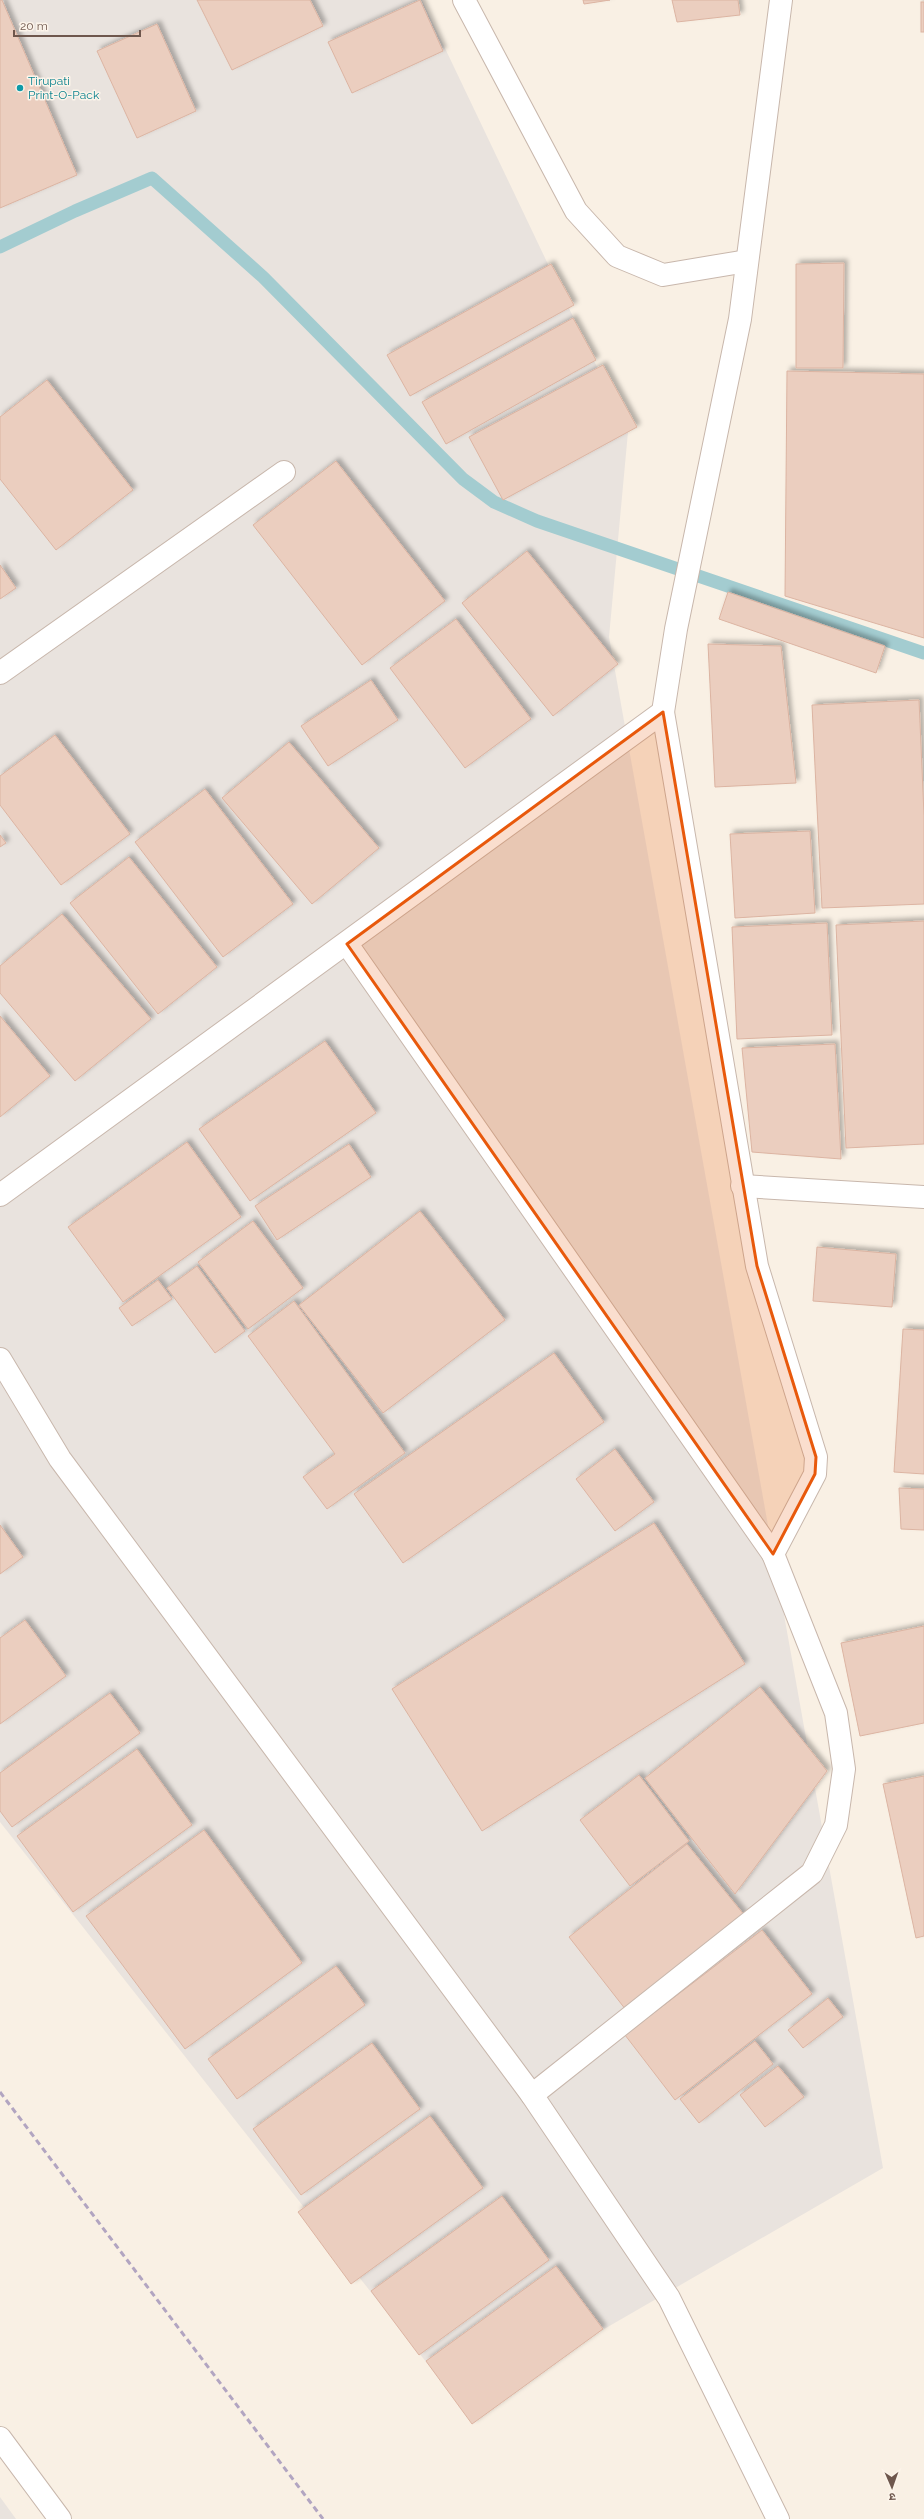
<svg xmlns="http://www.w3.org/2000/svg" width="924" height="2519" viewBox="0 0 924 2519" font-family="Raleway,'Noto Sans Devanagari',sans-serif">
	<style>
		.industrial { fill: #e9e3de }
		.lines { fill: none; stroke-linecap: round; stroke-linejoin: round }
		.stream { stroke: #a3ccd0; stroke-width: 13 }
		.building { fill: #ebcebf; stroke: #dcb4a2; filter: url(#shadow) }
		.minor-casing { stroke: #c8b7ac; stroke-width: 24 }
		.minor { stroke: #fff; stroke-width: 22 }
		.rail { stroke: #b2a5c1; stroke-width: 3; stroke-dasharray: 6 4; stroke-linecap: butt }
		.marked { fill: #e8590c; fill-opacity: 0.2; stroke: #e8590c; stroke-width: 3; stroke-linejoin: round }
		.culture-dot { fill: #0f9aa8; stroke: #fcf4ea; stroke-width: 1.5 }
		.labels { text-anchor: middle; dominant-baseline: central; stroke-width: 3; stroke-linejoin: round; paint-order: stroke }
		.culture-label { font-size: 12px; fill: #0d838f; stroke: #fcf4ea; text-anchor: start }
	</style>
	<defs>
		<filter id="shadow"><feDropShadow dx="3.5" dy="-3.5" stdDeviation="2" flood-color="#0004"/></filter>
	</defs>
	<rect width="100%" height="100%" fill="#f9f0e4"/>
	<g class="industrial">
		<polygon points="0,0 422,0 628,432 609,637 883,2168 464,2410 0,1822"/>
		<polygon points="0,2497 16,2519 0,2519"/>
	</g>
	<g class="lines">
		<polyline class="stream" points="0,247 75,211 152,178 263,277 463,479 494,502 537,521 924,653"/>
	</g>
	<g class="building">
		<polygon points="0,0 2,0 77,175 0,208"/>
		<polygon points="197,0 310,0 323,26 232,70"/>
		<polygon points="420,0 443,51 352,93 328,42"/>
		<polygon points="583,0 610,0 584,4"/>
		<polygon points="672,0 738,0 740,15 677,22"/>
		<rect x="921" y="2" width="3" height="30"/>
		<polygon points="157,24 196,111 137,138 97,51"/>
		<polygon points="844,263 843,368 796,368 796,264"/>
		<polygon points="551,264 574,305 410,396 387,355"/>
		<polygon points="573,318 596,360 446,444 422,402"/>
		<polygon points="603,365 637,427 503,500 469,437"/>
		<polygon points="787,371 924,374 924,638 785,596"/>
		<polygon points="47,380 133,490 56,550 0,479 0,417"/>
		<polygon points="336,461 445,601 362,665 253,525"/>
		<polygon points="527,551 618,664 553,716 462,603"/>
		<polygon points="0,565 16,588 0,599"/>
		<polygon points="728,592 885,646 876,673 719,619"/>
		<polygon points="456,619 531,719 465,768 390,668"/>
		<polygon points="708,644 781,646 796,783 715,787"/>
		<polygon points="371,680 398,720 328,766 301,726"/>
		<polygon points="919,700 924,815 924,904 822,908 812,705"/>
		<polygon points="55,735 130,834 61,885 0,805 0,776"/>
		<polygon points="289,742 379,848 312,904 222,798"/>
		<polygon points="205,789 293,904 223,957 135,842"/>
		<polygon points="810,831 815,913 735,918 730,834"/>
		<polygon points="0,835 6,843 0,847"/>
		<polygon points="129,857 217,967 158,1014 70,903"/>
		<polygon points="62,914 151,1019 75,1081 0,993 0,966"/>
		<polygon points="924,921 924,1144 846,1148 836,925"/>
		<polygon points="827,923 832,1035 737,1039 732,927"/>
		<polygon points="0,1016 50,1076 0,1117"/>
		<polygon points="325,1041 376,1113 250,1201 199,1129"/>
		<polygon points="835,1044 841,1159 752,1152 742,1048"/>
		<polygon points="187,1142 241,1217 123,1302 68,1227"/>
		<polygon points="349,1144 371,1177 277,1240 255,1206"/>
		<polygon points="420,1211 505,1320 383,1413 299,1305"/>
		<polygon points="253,1221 303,1288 248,1329 198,1262"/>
		<polygon points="817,1247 896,1254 892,1307 813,1301"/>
		<polygon points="197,1266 245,1331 215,1353 167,1288"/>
		<polygon points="158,1280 172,1299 132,1326 119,1308"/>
		<polygon points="294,1301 405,1453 327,1509 303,1477 335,1454 248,1336"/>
		<polygon points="903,1329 924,1330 924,1474 894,1472"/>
		<polygon points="554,1353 604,1422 403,1563 354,1494"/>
		<polygon points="615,1449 654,1502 615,1531 576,1479"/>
		<polygon points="899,1488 924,1489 924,1530 901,1529"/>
		<polygon points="654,1523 745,1664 482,1831 392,1689"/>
		<polygon points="0,1525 23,1557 0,1574"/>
		<polygon points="25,1620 66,1676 0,1724 0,1638"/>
		<polygon points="924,1626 924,1723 860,1736 841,1643"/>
		<polygon points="760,1687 827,1771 735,1894 645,1778"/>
		<polygon points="110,1693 140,1733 12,1827 0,1811 0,1773"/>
		<polygon points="137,1749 192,1825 73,1912 17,1836"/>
		<polygon points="639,1775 689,1841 630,1886 580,1820"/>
		<polygon points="924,1776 924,1936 916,1938 883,1784"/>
		<polygon points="204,1830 302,1963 185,2049 86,1916"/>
		<polygon points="687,1844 745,1916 626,2010 569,1937"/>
		<polygon points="762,1930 812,1994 675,2100 625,2035"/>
		<polygon points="336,1966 365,2005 237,2099 208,2059"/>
		<polygon points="828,1998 843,2017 803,2048 788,2030"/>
		<polygon points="755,2041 773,2064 699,2123 680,2099"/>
		<polygon points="372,2043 420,2109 301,2195 253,2129"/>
		<polygon points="778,2066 804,2097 765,2127 740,2095"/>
		<polygon points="430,2116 483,2188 351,2284 298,2212"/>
		<polygon points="502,2196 549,2260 419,2355 371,2291"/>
		<polygon points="556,2266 603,2329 472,2424 426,2361"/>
	</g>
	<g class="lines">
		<g class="minor-casing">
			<g id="minor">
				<polyline points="464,0 576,211 617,256 663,275 747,261"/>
				<polyline points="0,673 284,472"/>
				<polyline points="347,944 773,1554"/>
				<polyline points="742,1186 924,1197"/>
				<polyline points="0,1195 663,712 676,629 740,319 781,0"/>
				<polyline points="0,1359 60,1459 532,2095 669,2298 778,2519"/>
				<polyline points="532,2095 812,1873 836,1825 844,1769 836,1713 773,1554 815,1474 816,1457 757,1266 663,712"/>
				<polyline points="0,2438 60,2519"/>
			</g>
		</g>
		<use href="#minor" class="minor"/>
		<polyline class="rail" points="0,2092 323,2519"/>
	</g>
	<path class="marked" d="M663,712L757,1266L816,1457L815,1474L773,1554L347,944Z"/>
	<circle class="culture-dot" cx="20" cy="88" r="4"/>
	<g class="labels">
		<g class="culture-label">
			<text x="28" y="81">Tirupati<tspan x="28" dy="14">Print-O-Pack</tspan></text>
		</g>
	</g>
	<g transform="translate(892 2487) rotate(178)" stroke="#fcf4ea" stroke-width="3" paint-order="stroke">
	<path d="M0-3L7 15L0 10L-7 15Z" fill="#6e574d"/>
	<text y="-6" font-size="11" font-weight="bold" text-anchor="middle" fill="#6e574d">उ</text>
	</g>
	<path d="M14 30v6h126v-6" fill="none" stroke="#6e574d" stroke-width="2"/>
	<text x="20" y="30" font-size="12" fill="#6e574d" stroke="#fcf4ea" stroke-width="3" paint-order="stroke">20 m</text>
</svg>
